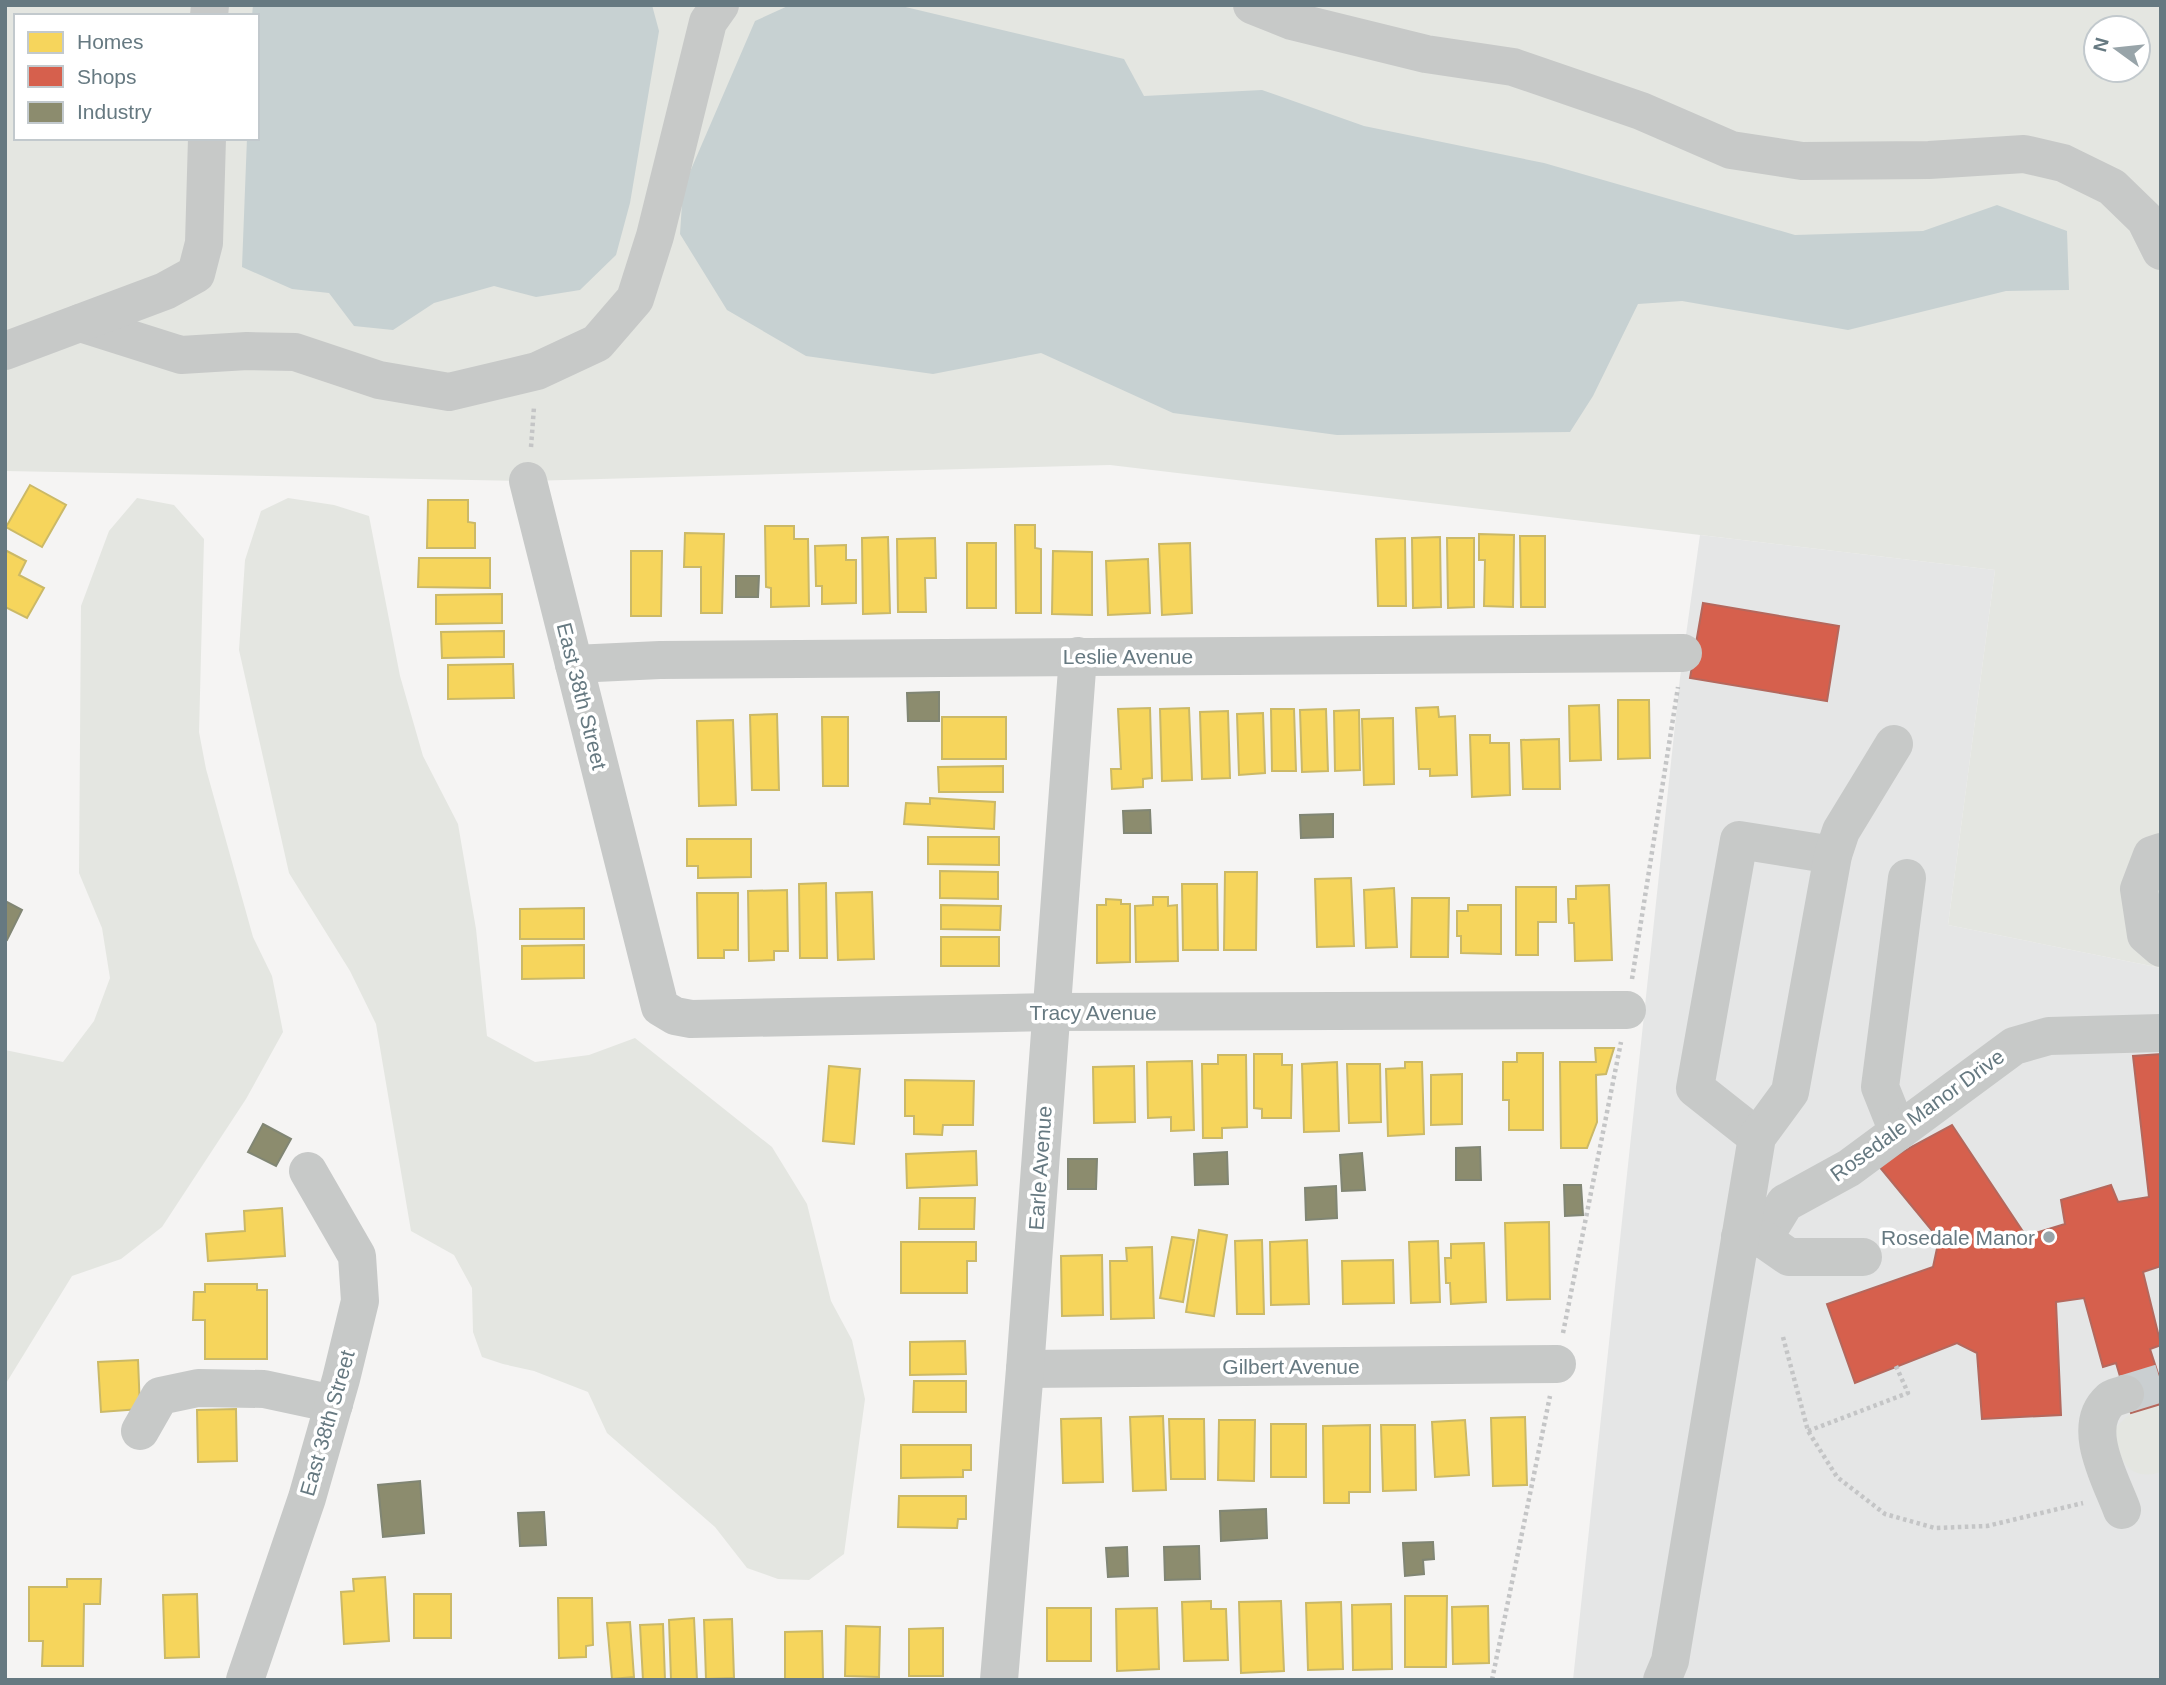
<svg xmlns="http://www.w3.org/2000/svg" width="2166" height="1685" viewBox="0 0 2166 1685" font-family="Arial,sans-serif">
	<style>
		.built { fill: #e5e6e6 }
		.green { fill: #e4e6e1; fill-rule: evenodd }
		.water { fill: #c7d1d2 }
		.homes { fill: #f6d55c; stroke: #cbb967; stroke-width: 2 }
		.shops { fill: #d6604d; stroke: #b4685d; stroke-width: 2 }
		.industry { fill: #8c8c6e; stroke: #818674; stroke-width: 2 }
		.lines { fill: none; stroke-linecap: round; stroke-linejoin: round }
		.minor-tunnel { stroke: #cacfd1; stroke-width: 38; stroke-dasharray: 38 19; stroke-linecap: butt }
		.path { stroke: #c4c5c6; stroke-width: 4.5; stroke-dasharray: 3.5 3.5; stroke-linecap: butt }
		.minor { stroke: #c7c9c8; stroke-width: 38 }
		.poi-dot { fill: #98a4a9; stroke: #fff; stroke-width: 2.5 }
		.labels { text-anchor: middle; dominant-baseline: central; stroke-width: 7; stroke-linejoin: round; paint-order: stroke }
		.street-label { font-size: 21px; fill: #667981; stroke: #fff }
		.poi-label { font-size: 21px; fill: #667981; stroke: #fff; text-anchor: end }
	</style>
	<rect width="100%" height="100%" fill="#f5f4f3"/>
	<polygon class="built" points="1700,535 1995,570 1948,925 2161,968 2161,1680 1573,1680 1680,678"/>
	<g class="green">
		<path d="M5,5H2161V968L1948,925L1995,570L1110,465L528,481L5,471ZM16,16H257V138H16ZM2096,28H2138V70H2096Z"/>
		<polygon points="137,498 174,505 204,539 199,732 206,769 253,937 272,976 283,1032 246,1099 162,1227 121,1259 72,1276 5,1385 5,1050 63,1062 94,1021 110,978 102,928 79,873 81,606 109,531"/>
		<polygon points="288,498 334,505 369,516 400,676 423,756 458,824 476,929 487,1036 535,1062 589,1055 635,1038 772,1147 807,1204 831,1301 852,1340 865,1399 844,1554 809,1580 778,1579 747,1568 715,1527 607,1433 588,1392 534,1371 503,1364 482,1357 473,1332 472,1288 454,1255 411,1231 376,1024 350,971 289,873 239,650 245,560 261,511"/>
		<path d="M2161,1404V1472C2127,1483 2116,1456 2116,1427L2131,1413Z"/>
	</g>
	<g class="water">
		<polygon points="253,5 652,5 659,31 630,203 616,255 580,290 536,297 494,286 434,303 393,330 354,326 329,293 292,289 242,267 247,138 257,138 257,16 252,16"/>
		<polygon points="790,5 897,5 1124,59 1144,96 1262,90 1364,126 1544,163 1795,235 1923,231 1997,205 2067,231 2069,290 2006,291 1848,330 1682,301 1638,304 1593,396 1570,432 1337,435 1173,413 1041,353 933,374 806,356 727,310 680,234 683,188 755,21"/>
	</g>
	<g class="homes">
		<polygon points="30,485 66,505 42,547 6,527"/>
		<polygon points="428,500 468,500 468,522 475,523 475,548 427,548"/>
		<polygon points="1015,525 1035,525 1035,548 1041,549 1041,613 1016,613"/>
		<polygon points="765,526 794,526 794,539 808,539 809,606 771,607 771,588 766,587"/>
		<polygon points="685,533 724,534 722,613 701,613 701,567 684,567"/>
		<polygon points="1479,534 1514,535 1513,607 1484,606 1485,560 1479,560"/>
		<polygon points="1520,536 1545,536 1545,607 1521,607"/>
		<polygon points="888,537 890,613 863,614 862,538"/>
		<polygon points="1440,537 1441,607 1413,608 1412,538"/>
		<polygon points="935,538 936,578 925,578 926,612 898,612 897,539"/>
		<polygon points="1405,538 1406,606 1378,606 1376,539"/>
		<polygon points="1447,538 1474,538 1474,607 1448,608"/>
		<rect x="967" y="543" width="29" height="65"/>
		<polygon points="1190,543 1192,613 1162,615 1159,544"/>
		<polygon points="846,545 846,560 856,560 856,603 822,604 822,586 816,586 815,546"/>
		<polygon points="5,550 26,561 19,575 44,588 27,618 5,607"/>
		<polygon points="631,551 662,551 661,616 631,616"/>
		<polygon points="1053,551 1092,552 1092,615 1052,614"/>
		<polygon points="419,558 490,558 490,588 418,587"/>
		<polygon points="1148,559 1150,613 1108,615 1106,561"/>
		<polygon points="502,594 502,623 436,624 436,595"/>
		<polygon points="504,631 504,657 442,658 441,632"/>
		<polygon points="513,664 514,698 448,699 448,665"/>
		<polygon points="1618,700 1649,700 1650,758 1618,759"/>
		<polygon points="1599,705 1601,760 1570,761 1569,706"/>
		<polygon points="1438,707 1439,717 1455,716 1457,775 1430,776 1430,769 1419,769 1416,708"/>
		<polygon points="1150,708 1152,778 1143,779 1143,787 1112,789 1111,769 1121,769 1118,709"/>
		<polygon points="1189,708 1192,780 1162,781 1160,709"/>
		<polygon points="1271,709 1294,709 1296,771 1272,771"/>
		<polygon points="1326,709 1328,771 1302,772 1300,710"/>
		<polygon points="1359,710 1360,770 1335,771 1334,711"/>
		<polygon points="1228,711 1230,778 1202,779 1200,712"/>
		<polygon points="1263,713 1265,773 1239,775 1237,714"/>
		<polygon points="777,714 779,790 752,790 750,715"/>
		<polygon points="822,717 848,717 848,786 823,786"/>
		<rect x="942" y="717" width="64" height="42"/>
		<polygon points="1393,718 1394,784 1364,785 1362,719"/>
		<polygon points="733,720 736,805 699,806 697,721"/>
		<polygon points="1470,735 1490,735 1490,743 1509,743 1510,795 1472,797"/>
		<polygon points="1559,739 1560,789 1523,789 1521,740"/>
		<polygon points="1003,766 1003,792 939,792 938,767"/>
		<polygon points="930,798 995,802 994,829 904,824 906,803 930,804"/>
		<polygon points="928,837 999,837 999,865 928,864"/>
		<polygon points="687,839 751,839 751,877 698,878 698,866 687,866"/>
		<polygon points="940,871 998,872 998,899 940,898"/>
		<polygon points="1225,872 1257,872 1256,950 1224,950"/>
		<polygon points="1351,878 1354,946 1317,947 1315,879"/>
		<polygon points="826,883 827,958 800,958 799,884"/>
		<polygon points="1182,884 1217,884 1218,950 1183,950"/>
		<polygon points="1609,885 1612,960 1575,961 1574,923 1569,923 1568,899 1576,899 1576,886"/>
		<polygon points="1516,887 1556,887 1556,922 1538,922 1538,955 1516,955"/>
		<polygon points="1394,888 1397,947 1366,948 1364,890"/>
		<polygon points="787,890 788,951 774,951 774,960 749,961 748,891"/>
		<polygon points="872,892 874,959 838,960 836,893"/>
		<polygon points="697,893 738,893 738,950 724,950 724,958 698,958"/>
		<polygon points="1153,897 1168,897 1168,906 1177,905 1178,961 1136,962 1135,906 1153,905"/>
		<polygon points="1412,898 1449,898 1448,957 1411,957"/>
		<polygon points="1106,899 1121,900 1121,904 1130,904 1130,962 1097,963 1097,905 1106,905"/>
		<polygon points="941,905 1001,906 1000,930 941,929"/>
		<polygon points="1468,905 1501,905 1501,954 1461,953 1461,936 1457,936 1457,911 1468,911"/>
		<polygon points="584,908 584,939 520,939 520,909"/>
		<rect x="941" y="937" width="58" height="29"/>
		<polygon points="584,945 584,978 522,979 522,946"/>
		<polygon points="1595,1048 1614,1048 1606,1074 1596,1075 1597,1122 1587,1148 1561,1148 1560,1062 1596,1062"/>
		<polygon points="1517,1053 1543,1053 1543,1130 1509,1130 1509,1100 1503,1100 1503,1062 1517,1062"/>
		<polygon points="1254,1054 1282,1054 1282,1065 1292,1065 1291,1118 1262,1118 1262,1109 1254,1108"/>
		<polygon points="1218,1055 1246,1055 1247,1127 1222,1128 1222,1138 1203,1138 1202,1064 1218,1064"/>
		<polygon points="1192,1061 1194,1130 1171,1131 1171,1117 1148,1118 1147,1062"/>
		<polygon points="1337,1062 1339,1131 1304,1132 1302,1064"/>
		<polygon points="1405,1062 1422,1062 1424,1134 1388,1136 1386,1069 1405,1068"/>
		<polygon points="1347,1064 1380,1064 1381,1122 1349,1123"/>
		<polygon points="829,1066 860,1069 854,1144 823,1141"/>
		<polygon points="1134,1066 1135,1122 1094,1123 1093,1067"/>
		<polygon points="1462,1074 1462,1124 1431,1125 1431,1075"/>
		<polygon points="905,1080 974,1081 973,1125 943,1125 942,1135 914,1134 914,1116 905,1116"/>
		<polygon points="976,1151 977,1185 907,1188 906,1154"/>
		<polygon points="920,1198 975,1198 974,1229 919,1229"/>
		<polygon points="282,1208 285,1256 208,1261 206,1234 245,1231 244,1211"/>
		<polygon points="1549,1222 1550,1299 1507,1300 1505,1223"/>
		<polygon points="1199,1230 1227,1235 1214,1316 1186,1312"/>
		<polygon points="1172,1237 1194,1240 1183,1302 1160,1298"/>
		<polygon points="1262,1240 1264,1314 1237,1314 1235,1241"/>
		<polygon points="1307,1240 1309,1304 1271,1305 1270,1242"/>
		<polygon points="1438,1241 1440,1302 1411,1303 1409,1242"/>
		<polygon points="901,1242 976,1242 976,1261 967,1261 967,1293 901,1293"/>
		<polygon points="1484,1243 1486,1302 1451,1304 1450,1283 1446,1283 1445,1258 1451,1258 1451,1244"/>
		<polygon points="1152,1247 1154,1318 1111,1319 1110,1261 1127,1261 1126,1248"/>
		<polygon points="1102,1255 1103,1315 1062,1316 1061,1256"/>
		<polygon points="1393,1260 1394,1303 1343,1304 1342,1261"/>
		<polygon points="205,1284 257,1284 257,1290 267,1290 267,1359 205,1359 205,1320 193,1320 194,1292 205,1292"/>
		<polygon points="965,1341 966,1374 910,1375 910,1342"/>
		<polygon points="138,1360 140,1409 101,1412 98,1362"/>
		<polygon points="914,1381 966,1381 966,1412 913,1412"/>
		<polygon points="236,1409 237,1461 198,1462 197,1410"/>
		<polygon points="1163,1416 1166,1490 1133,1491 1130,1417"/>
		<polygon points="1525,1417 1527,1485 1493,1486 1491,1418"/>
		<polygon points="1101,1418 1103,1482 1063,1483 1061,1419"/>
		<polygon points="1169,1419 1204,1419 1205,1479 1171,1479"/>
		<polygon points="1219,1420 1255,1420 1254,1481 1218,1480"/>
		<polygon points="1465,1420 1469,1475 1435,1477 1432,1422"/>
		<rect x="1271" y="1424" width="35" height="53"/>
		<polygon points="1370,1425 1370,1492 1349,1492 1349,1503 1324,1503 1323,1426"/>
		<polygon points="1381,1425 1415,1425 1416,1490 1383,1491"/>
		<polygon points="901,1445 971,1445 971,1470 963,1470 963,1477 901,1478"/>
		<polygon points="899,1496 966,1496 966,1519 958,1519 957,1528 898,1527"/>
		<polygon points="385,1577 389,1641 344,1644 341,1592 354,1591 353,1579"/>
		<polygon points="67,1579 101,1579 100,1604 84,1604 83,1666 42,1666 43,1641 29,1641 29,1587 67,1587"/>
		<polygon points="197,1594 199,1657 165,1658 163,1595"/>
		<rect x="414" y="1594" width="37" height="44"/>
		<polygon points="1405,1596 1447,1596 1446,1667 1405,1667"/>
		<polygon points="558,1598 592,1598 593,1645 586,1646 586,1657 559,1658"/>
		<polygon points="1211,1601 1211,1609 1226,1609 1228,1660 1184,1661 1182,1602"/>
		<polygon points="1281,1601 1284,1671 1241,1673 1239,1602"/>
		<polygon points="1341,1602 1343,1669 1308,1670 1306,1603"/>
		<polygon points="1391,1604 1392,1669 1353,1670 1352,1605"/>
		<polygon points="1488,1606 1489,1663 1453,1664 1452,1607"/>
		<rect x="1047" y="1608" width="44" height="53"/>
		<polygon points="1157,1608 1159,1669 1117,1671 1116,1609"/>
		<polygon points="694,1618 697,1680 671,1680 669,1620"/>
		<polygon points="732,1619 734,1678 706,1679 704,1620"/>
		<polygon points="630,1622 634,1677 612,1679 607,1623"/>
		<polygon points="663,1624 665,1680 643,1680 640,1625"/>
		<polygon points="846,1626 880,1627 879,1677 845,1676"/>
		<polygon points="943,1628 943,1676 909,1676 909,1629"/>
		<polygon points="822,1631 823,1679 785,1679 785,1632"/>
	</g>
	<g class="shops">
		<polygon points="1703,603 1839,626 1827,701 1690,678"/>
		<polygon points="2161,1054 2161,1266 2143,1272 2161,1345 2150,1349 2161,1383 2161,1404 2131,1413 2116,1363 2103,1367 2084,1298 2056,1302 2061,1415 1982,1419 1977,1353 1957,1343 1855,1383 1827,1304 1933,1267 1939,1239 1878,1165 1952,1125 2026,1236 2065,1224 2061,1200 2111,1185 2118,1202 2149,1197 2133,1056"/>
	</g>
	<g class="industry">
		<polygon points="736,576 759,576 758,597 736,597"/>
		<polygon points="939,692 939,721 908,721 907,693"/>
		<polygon points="1150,810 1151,833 1124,833 1123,811"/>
		<polygon points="1333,814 1333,837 1301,838 1300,815"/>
		<polygon points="5,901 22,910 7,940 5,939"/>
		<polygon points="263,1124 291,1139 276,1166 248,1152"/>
		<polygon points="1480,1147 1481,1180 1456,1180 1456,1148"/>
		<polygon points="1227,1152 1228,1184 1195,1185 1194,1154"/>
		<polygon points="1362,1153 1365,1190 1342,1191 1340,1155"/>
		<polygon points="1068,1159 1097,1159 1096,1189 1068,1189"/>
		<polygon points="1564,1185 1581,1185 1583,1215 1565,1216"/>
		<polygon points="1336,1186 1337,1218 1306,1220 1305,1188"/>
		<polygon points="420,1481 424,1533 383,1537 378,1485"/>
		<polygon points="1266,1509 1267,1538 1221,1541 1220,1511"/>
		<polygon points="544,1512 546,1545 520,1546 518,1513"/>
		<polygon points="1433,1542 1434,1559 1423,1560 1424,1574 1405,1576 1403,1543"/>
		<polygon points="1199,1546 1200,1579 1165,1580 1164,1547"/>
		<polygon points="1127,1547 1128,1576 1108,1577 1106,1548"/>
	</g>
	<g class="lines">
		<polyline class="minor-tunnel" points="2125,1394 2161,1383"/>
		<g class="path">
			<polyline points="531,447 534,407"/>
			<polyline points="1632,979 1678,687"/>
			<polyline points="1563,1333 1621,1042"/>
			<polyline points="1783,1337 1808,1431 1837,1477 1885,1514 1935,1528 1987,1526 2083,1503"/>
			<polyline points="1808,1431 1908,1393 1896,1366"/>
			<polyline points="1492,1680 1550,1396"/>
		</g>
		<g class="minor">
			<polyline points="1252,5 1292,21 1426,54 1513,67 1641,111 1731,150 1802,161 1929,160 2024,154 2063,163 2112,187 2145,219 2161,251"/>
			<polyline points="209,16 210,5"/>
			<polyline points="80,323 181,355 247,351 295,352 379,380 449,392 537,371 597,343 635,299 655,236 708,22 720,5"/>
			<polyline points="5,351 165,291 196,274 204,243 207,138"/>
			<polyline points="528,481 660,1007 675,1016 691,1019 1052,1012 1627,1010"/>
			<polyline points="574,664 660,660 1683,653"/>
			<polyline points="2161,852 2152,855 2139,889 2146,935 2161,948"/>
			<polyline points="1898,1132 1880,1087 1907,878"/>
			<polyline points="1757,1137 1695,1088 1739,840 1833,855"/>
			<polyline points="1740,1237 1763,1239 1785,1203 1849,1168 2014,1046 2049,1036 2161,1033"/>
			<polyline points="1763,1239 1789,1257 1863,1257"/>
			<polyline points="1025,1369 1557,1364"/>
			<polyline points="140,1431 160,1396 198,1388 264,1389 334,1404"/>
			<path d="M2122,1510C2111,1480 2080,1427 2110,1400C2113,1397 2121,1396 2125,1394"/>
			<polyline points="245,1680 307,1498 341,1379 360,1301 357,1256 308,1171"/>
			<polyline points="999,1680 1025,1369 1078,656"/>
			<polyline points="1662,1680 1670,1661 1757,1137 1790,1092 1833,855 1841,831 1894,744"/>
		</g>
	</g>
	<circle class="poi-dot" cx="2049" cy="1237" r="7"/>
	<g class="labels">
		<g class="street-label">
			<text x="1128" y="656">Leslie Avenue</text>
			<text transform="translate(582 696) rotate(76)">East 38th Street</text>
			<text x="1093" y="1012">Tracy Avenue</text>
			<text transform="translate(1917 1115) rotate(-36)">Rosedale Manor Drive</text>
			<text transform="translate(1040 1168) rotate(-86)">Earle Avenue</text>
			<text x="1291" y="1366">Gilbert Avenue</text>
			<text transform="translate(327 1423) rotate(-74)">East 38th Street</text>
		</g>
		<g class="poi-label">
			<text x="2035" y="1237">Rosedale Manor</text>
		</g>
	</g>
	<rect width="2166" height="1685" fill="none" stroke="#667981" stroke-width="14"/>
	<rect x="14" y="14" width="245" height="126" fill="#ffffff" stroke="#c2c9cd" stroke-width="2"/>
	<rect x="28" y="32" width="35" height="21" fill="#f6d55c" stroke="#c2c9cd" stroke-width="2"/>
	<text x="77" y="49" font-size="21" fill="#667981">Homes</text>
	<rect x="28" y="66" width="35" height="21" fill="#d6604d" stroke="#c2c9cd" stroke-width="2"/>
	<text x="77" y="84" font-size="21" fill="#667981">Shops</text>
	<rect x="28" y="102" width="35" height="21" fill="#8c8c6e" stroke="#c2c9cd" stroke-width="2"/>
	<text x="77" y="119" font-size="21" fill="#667981">Industry</text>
	<g transform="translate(2117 49) rotate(285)"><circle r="33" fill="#ffffff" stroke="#c2c9cd" stroke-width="2"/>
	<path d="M0-5L12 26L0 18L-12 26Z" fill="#98a4a9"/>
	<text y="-10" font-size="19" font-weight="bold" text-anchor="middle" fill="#667981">N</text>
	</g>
</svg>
